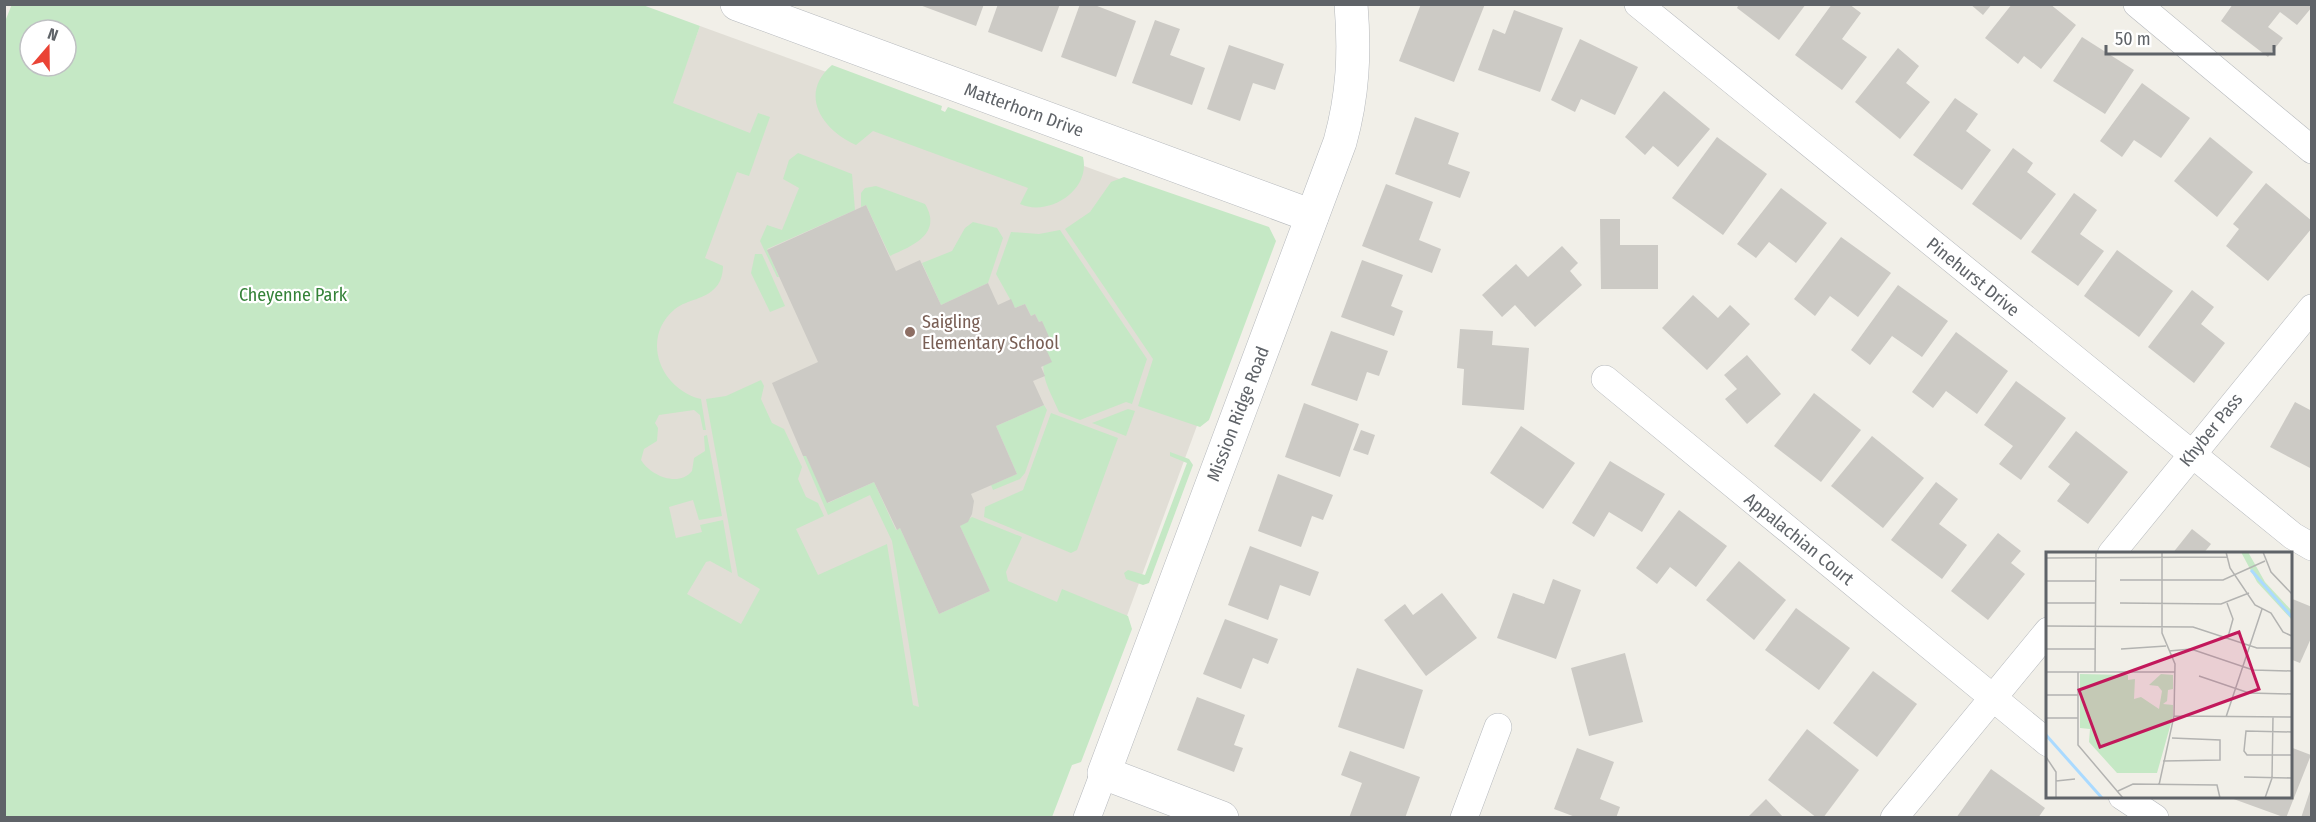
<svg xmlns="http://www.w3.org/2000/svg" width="2316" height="822" viewBox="0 0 2316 822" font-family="'Fira Sans Condensed',sans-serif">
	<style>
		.education { fill: #e1ded6 }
		.green { fill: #c5e8c5; fill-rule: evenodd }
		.building { fill: #cccac5 }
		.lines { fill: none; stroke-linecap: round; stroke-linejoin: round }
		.minor-casing { stroke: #b5b8bc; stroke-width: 28 }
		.tertiary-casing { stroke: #b5b8bc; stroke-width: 34 }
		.minor { stroke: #fff; stroke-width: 27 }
		.tertiary { stroke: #fff; stroke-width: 33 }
		.education-dot { fill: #8d6e63; stroke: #fff; stroke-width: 2 }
		.labels { text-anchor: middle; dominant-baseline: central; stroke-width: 4.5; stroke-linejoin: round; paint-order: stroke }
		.street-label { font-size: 18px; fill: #5f6368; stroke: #fff }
		.park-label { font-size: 18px; fill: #348238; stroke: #fff }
		.education-label { font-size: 18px; fill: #785e54; stroke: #fff; text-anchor: start }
		.inset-river { fill: none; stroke: #aadaff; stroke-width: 3 }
		.inset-road { fill: none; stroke: #b3b3b1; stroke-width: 1.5 }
		.view { fill: #c2185b; fill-opacity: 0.15; stroke: #c2185b; stroke-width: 3 }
		.inset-edge { fill: none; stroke: #5f6368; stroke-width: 3 }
	</style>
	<rect width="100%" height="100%" fill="#f1efe8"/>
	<polygon class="education" points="700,26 1268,233 1072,765 553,570 529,495"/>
	<g class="green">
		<path d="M12,4H640L700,26L673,103L750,133L758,113L770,117L749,176L737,172L705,258L723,266C723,273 721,282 716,287C705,300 688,299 675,309C640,338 660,389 701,399L706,430H703L700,415L694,410L659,415L655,423L658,428L657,441L644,449L641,460C650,475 678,488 692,471L694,458L705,451L704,436L707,435L722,516L699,520L693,500L669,507L676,538L702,532L700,525L723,520L732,573L710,561L706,562L687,594L741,624L760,589L738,576L706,399L726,396L761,380L764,386L761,399L772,423L784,429L802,467L798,479L806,497L818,503L824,516L796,529L818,575L887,544L913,705L919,707L892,541L870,495L828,515L803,456H806L828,503L874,482L896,530L900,528L939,614L990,591L960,526L972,517L1022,537L1006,572L1008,581L1057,602L1062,589L1128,616L1132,629L1081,762L1072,765L1052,817H5L4,24ZM30,30H66V66H30Z"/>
		<path d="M832,65L942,106L941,110L945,112L948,107L1083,157C1091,191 1048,217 1020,204L1028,188L873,131L856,145C822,130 798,94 832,65Z"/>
		<polygon points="798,153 852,174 855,210 767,249 779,277 777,277 760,241 767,225 782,230 799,188 783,179 789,160"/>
		<polygon points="1124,177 1269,227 1276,241 1209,420 1200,427 1138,406 1153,359 1065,229 1090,212 1111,182"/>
		<path d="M876,186L925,204C943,234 912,246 890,256L866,205L861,207V193L865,188Z"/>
		<polygon points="973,222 997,228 1003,238 988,283 941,305 922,263 952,251 965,228"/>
		<path d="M1060,230L1147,359L1132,404L1126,402L1080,420L1059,412C1049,388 1038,375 1046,349L1050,348L1042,321L1039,322L1035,314L1031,316L1025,304L1015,308L996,274L1011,232L1039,234Z"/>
		<polygon points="755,254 762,254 785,306 770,312 751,273"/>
		<polygon points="1044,405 1047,410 1025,473 1020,479 993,490 991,485 1017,474 996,426"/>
		<polygon points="1128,409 1135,411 1126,436 1092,423"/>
		<polygon points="1051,413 1118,438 1077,550 1071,553 984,517 985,507 1023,490"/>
		<polygon points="1170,452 1189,459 1193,465 1149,583 1143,585 1126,579 1124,573 1128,570 1145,575 1187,463 1170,456"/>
	</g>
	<g class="building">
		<polygon points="917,4 984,4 976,26"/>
		<polygon points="998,4 1060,4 1042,52 988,32"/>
		<polygon points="1080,4 1092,4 1136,21 1116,77 1061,57"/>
		<polygon points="1421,4 1485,4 1454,82 1399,61"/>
		<polygon points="1739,4 1806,4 1779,40 1737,8"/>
		<polygon points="1832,4 1849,4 1861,13 1842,39 1867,57 1842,90 1795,55"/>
		<polygon points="1970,4 1992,4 1983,15"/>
		<polygon points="2012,4 2050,4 2076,25 2041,69 2024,56 2018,64 1985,38"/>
		<polygon points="2233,4 2310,4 2312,7 2297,25 2280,12 2268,27 2283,38 2268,57 2221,21"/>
		<polygon points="1514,10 1563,28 1540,92 1478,70 1493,29 1505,34"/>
		<polygon points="1155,20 1180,29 1170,55 1205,68 1192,105 1132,83"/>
		<polygon points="2082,37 2134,70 2105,114 2053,81"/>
		<polygon points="1580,39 1638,67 1615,115 1581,99 1575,112 1551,100"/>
		<polygon points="1229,45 1284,64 1275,90 1253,83 1240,121 1207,109"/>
		<polygon points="1898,48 1919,66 1906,83 1930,102 1900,139 1855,102"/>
		<polygon points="2142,83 2190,118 2161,158 2134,140 2122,157 2100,141"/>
		<polygon points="1664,91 1710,129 1678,167 1653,146 1645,155 1625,137"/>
		<polygon points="1955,98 1978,114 1966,131 1991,150 1962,190 1913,155"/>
		<polygon points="1415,117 1459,133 1448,164 1470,172 1460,198 1395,174"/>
		<polygon points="1717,137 1767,174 1723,235 1672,198"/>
		<polygon points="2210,137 2253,172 2217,217 2174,181"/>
		<polygon points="2013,148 2033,163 2027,172 2056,194 2021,240 1972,204"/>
		<polygon points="2266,183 2312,221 2312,228 2268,281 2226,246 2239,229 2233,224"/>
		<polygon points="1386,184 1433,202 1419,240 1441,249 1432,273 1362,246"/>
		<polygon points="1781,188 1827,223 1796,263 1769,242 1756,258 1737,244"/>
		<polygon points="2074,193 2097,210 2080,234 2104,251 2078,286 2031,252"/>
		<polygon points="866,205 896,271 920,260 941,305 988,283 998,305 1011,299 1015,308 1025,304 1031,316 1035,314 1039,322 1042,321 1050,339 1047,340 1050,348 1046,349 1052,362 1041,367 1045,376 1033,381 1044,405 996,426 1017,474 971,494 974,501 972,514 968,522 960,526 990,591 939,614 900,528 897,530 874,482 827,503 806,456 803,456 772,383 818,362 767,250"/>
		<polygon points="1600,219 1620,219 1620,245 1658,245 1658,289 1601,289"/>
		<polygon points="1841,237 1891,273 1858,317 1830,296 1815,316 1794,299"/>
		<polygon points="1562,246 1578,263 1570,271 1582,285 1535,327 1515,305 1502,317 1482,295 1516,264 1528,277"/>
		<polygon points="2117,250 2173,291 2139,337 2084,296"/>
		<polygon points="1362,260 1403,275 1391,306 1403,311 1394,336 1341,317"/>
		<polygon points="1898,285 1948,321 1922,357 1892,336 1870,365 1851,350"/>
		<polygon points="2192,290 2214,307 2201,324 2225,343 2194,383 2148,347"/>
		<polygon points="1693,295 1718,318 1730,305 1750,324 1707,370 1662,328"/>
		<polygon points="1460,329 1493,331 1492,345 1529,348 1524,410 1462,405 1464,369 1457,368"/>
		<polygon points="1331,331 1388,351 1379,376 1367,372 1357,401 1311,385"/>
		<polygon points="1956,332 2008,371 1977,414 1946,391 1933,408 1912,392"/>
		<polygon points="1747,355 1781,394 1747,424 1725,399 1737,389 1724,375"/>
		<polygon points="2016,381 2066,418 2021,480 1999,464 2013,446 1984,425"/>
		<polygon points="1814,393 1861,430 1821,482 1774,446"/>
		<polygon points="2295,402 2312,411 2312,469 2270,447"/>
		<polygon points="1304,403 1359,424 1340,477 1285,457"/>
		<polygon points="1521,426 1575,463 1543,509 1490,473"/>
		<polygon points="1361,430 1375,435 1368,455 1353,450"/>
		<polygon points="2076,431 2128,472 2088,524 2057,501 2070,484 2048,467"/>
		<polygon points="1872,436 1924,478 1883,528 1831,486"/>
		<polygon points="1610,461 1665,494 1642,532 1609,512 1594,537 1572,523"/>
		<polygon points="1278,474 1333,495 1323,520 1312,516 1301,547 1258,531"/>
		<polygon points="1936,482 1958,499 1939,524 1967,545 1942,579 1891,540"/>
		<polygon points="1679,510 1727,546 1696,587 1670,567 1657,584 1636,568"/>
		<polygon points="2192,529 2211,544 2203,554 2172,554"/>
		<polygon points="1998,533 2021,551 2011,563 2025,574 1988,620 1951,591"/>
		<polygon points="1250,546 1319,572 1310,596 1280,585 1268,620 1228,605"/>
		<polygon points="1739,561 1786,600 1754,640 1706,600"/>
		<polygon points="1553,579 1581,590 1556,659 1497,638 1513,593 1544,604"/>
		<polygon points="1442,593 1477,638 1426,676 1384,620 1405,604 1413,615"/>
		<polygon points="2290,598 2312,607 2312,636 2300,663 2290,659"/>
		<polygon points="1796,608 1850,648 1819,690 1765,650"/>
		<polygon points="1225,619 1278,639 1268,664 1253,658 1241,689 1203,674"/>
		<polygon points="1625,653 1643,722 1589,736 1571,668"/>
		<polygon points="1357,668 1423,690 1404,749 1338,727"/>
		<polygon points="1873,671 1917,704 1877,757 1833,723"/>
		<polygon points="1197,697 1245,715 1234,745 1243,748 1234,772 1177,750"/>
		<polygon points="1807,729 1859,770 1823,818 1817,818 1768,780"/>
		<polygon points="2290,747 2311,755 2286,818 2228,797 2290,796"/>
		<polygon points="1577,748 1614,762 1600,799 1620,807 1616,818 1578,818 1554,809"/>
		<polygon points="1350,751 1420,777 1405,818 1349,818 1362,783 1341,775"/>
		<polygon points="1991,769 2045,808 2038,818 1956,818"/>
		<polygon points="2311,788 2312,818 2301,818"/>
		<polygon points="1766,799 1784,818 1747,818"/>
	</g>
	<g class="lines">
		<g class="minor-casing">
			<g id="minor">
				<polyline points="1638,4 2293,536 2312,547"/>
				<polyline points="2137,4 2312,150"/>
				<polyline points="1605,379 2048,743"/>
				<polyline points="2111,554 2312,308"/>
				<polyline points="2122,796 2155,818"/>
				<polyline points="1087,818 1104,773"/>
				<polyline points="1464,818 1498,727"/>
				<polyline points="1894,818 2048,631"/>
			</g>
		</g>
		<g class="tertiary-casing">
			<g id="tertiary">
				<polyline points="737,4 1312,216"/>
				<path d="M1222,818L1104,773L1340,142C1353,95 1355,53 1351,4"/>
			</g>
		</g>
		<use href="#minor" class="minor"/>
		<use href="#tertiary" class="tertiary"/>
	</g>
	<circle class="education-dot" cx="910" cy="332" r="6"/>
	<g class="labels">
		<g class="street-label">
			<text transform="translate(1024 110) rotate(20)">Matterhorn Drive</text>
			<text transform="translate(1973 277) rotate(39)">Pinehurst Drive</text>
			<text transform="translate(1238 414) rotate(-69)">Mission Ridge Road</text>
			<text transform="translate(2211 430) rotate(-51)">Khyber Pass</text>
			<text transform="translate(1799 539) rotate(39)">Appalachian Court</text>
		</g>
		<g class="park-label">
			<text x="293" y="295">Cheyenne Park</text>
		</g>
		<g class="education-label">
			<text x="922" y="322">Saigling<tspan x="922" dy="21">Elementary School</tspan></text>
		</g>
	</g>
	<g transform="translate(2046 552)">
		<rect width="246" height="246" fill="#f1efe8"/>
		<path d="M195,0H202L219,30L246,59V68L211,30ZM34,122L82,123V128L89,127L88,147L95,145L113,157L116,139L112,134L103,133L115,122L127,123V137L122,138L121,149L117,152L127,153V164L111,221H71L43,190L44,177L34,176Z" fill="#c5e8c5"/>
		<path class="inset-river" d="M205,18L246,65M0,183L56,246"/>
		<path class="inset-road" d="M180,0L184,16L209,53L225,61L237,80L246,84M217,0L225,20L246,42M0,6L181,5M74,28H177L219,9M0,29H50M0,51H50M74,51L175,52L203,41M181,51L187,67L182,85M0,74L147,75L211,96H246M0,97H49M75,97L120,94M123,99L145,97L207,118L246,119M0,120H129M32,120V193L77,246M49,120L50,0M153,124L203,141L246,142M0,143H32M128,164L246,165M180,165L216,57M0,166H32M246,180L200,179L198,199L201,203H246M0,205L10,220V246M117,209L174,208V188L126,186M198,225L246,226M10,229L29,227M113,233L128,164L129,112L116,81V0M72,239L87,232L171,233L174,246M219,246L226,226L227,165"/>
		<path class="view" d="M193,80L213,137L54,195L33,138Z"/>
		<rect width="246" height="246" class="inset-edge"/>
	</g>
	<rect width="2316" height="822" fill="none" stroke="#5f6368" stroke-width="12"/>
	<g transform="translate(48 48) rotate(20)"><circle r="28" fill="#ffffff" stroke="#bfc1c3" stroke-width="1.5"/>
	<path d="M0-4.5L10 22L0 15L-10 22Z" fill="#ea4335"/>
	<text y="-9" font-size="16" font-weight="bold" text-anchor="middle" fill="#5f6368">N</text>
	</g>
	<path d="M2106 45v9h168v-9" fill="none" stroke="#5f6368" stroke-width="3"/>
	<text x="2115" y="45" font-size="18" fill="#5f6368" stroke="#ffffff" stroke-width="4.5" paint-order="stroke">50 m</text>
</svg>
